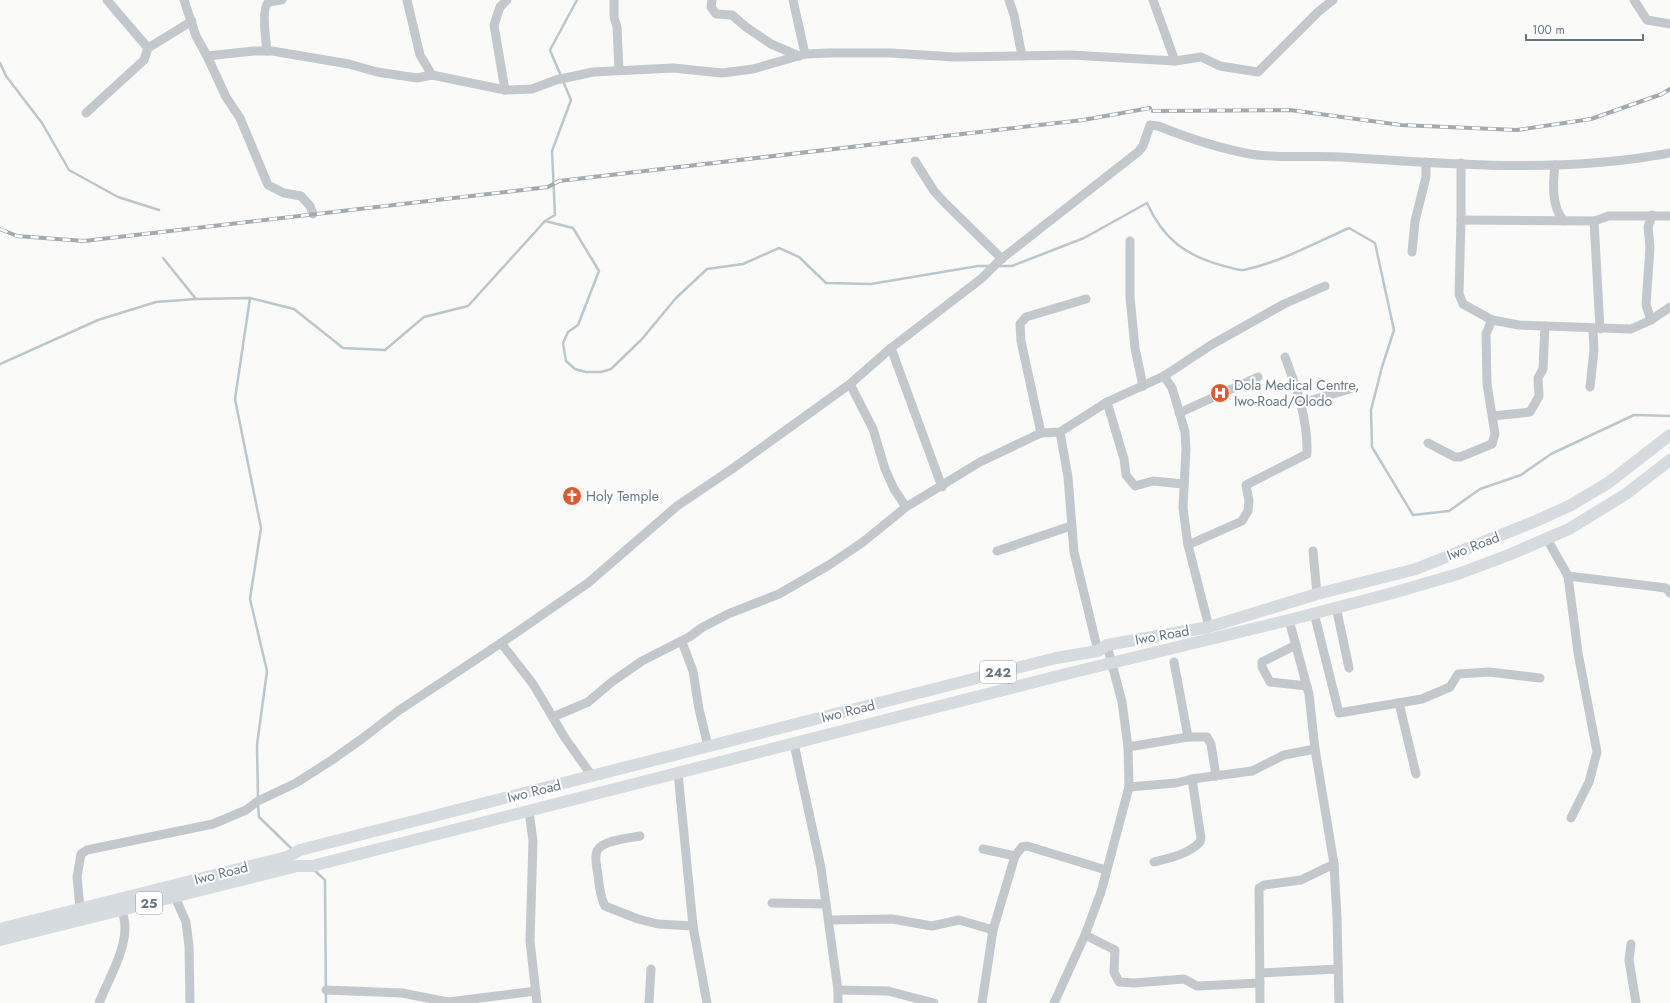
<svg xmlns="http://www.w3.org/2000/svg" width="1670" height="1003" viewBox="0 0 1670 1003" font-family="Jost,sans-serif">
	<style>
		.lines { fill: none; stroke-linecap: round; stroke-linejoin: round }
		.stream { stroke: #bbc7cb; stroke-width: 2.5 }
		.minor { stroke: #c3c8cc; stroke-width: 9 }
		.major { stroke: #d6dbdf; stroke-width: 12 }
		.rail-casing { stroke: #a2aab0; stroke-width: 4 }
		.rail { stroke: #fff; stroke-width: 2.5; stroke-dasharray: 8; stroke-linecap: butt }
		.labels { text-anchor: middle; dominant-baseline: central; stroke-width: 4; stroke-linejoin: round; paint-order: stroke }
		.shield { fill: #fff; stroke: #939fa8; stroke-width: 1 }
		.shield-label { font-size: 13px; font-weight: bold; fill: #657683 }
		.poi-label { font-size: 14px; fill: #657683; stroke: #fff; text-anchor: start }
		.street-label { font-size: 14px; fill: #657683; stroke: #fff }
	</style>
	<rect width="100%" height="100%" fill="#fafaf8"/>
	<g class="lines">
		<g class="stream">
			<polyline points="0,63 6,76 42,123 69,170 118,197 159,210"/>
			<polyline points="561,76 550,50 577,0"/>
			<polyline points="545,221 555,215 552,151 571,100 563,81"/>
			<polyline points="163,258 196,299"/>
			<path d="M999,266H1012L1084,238L1147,203C1163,239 1186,256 1224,266C1230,267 1239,271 1244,270C1281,262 1315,243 1349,228L1375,243L1394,330L1382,367L1371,410L1372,447L1413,515L1449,511L1480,489L1521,475L1551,454L1634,415L1670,416"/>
			<polyline points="250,298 235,399 261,528 250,599 267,671 257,745 258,799"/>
			<polyline points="0,364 98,320 156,302 196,299 250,298 294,309 343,348 385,350 424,317 468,306 545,221 573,228 599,271 578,325 568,332 563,343 566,361 575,369 586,372 601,372 611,369 642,339 676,298 707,269 743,264 779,248 799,257 826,283 871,284 978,266 990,266"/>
			<polyline points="258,804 259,817 293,850"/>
			<polyline points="314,870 325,880 326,1003"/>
		</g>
		<g class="minor">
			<polyline points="107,0 148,48"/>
			<polyline points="184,0 196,36 207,56 226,97 240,118 268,185 284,193 301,196 310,206 313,214"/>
			<polyline points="407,0 420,55 432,75"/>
			<polyline points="614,0 614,17 617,27 619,70"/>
			<polyline points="712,0 711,7 716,14 732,15 746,27 771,44 799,56"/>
			<polyline points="793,0 805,54"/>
			<polyline points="1009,0 1014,15 1022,56"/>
			<polyline points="1153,0 1175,61"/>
			<polyline points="1634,0 1647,20 1670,24"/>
			<path d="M267,51C266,42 261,6 269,2C273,1 278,1 282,0"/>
			<polyline points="207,56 254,51 272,51 349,64 377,72 417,78 432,75 505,90 532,89 556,80 593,72 673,68 722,73 753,69 805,54 830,53 891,53 954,57 1071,55 1175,61 1201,57 1220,66 1258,72 1318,12 1333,0"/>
			<polyline points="505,90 494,25 500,7 507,0"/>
			<polyline points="86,113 144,60 148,48 192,21"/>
			<polyline points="915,161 934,191 945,203 1002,259"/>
			<polyline points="1461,163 1461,220 1459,294 1463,304 1492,320 1519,325 1545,326 1631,329 1651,320 1670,307"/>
			<path d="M1555,165C1553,183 1551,207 1564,221"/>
			<polyline points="1461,220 1594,221 1609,216 1670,216"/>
			<polyline points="1594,221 1600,329"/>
			<polyline points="1130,241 1130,297 1135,348 1143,386"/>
			<polyline points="1412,252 1415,221 1426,177 1426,162"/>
			<polyline points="1651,320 1646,305 1650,247 1648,227 1652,215"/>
			<polyline points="891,348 942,487"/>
			<polyline points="1164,376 1172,388 1177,404 1185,432 1186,449 1183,508 1188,545 1209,627"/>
			<polyline points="850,384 873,429 885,469 894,489 906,507"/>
			<polyline points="1590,387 1594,350 1593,329"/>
			<polyline points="1107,402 1124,459 1126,475 1135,486 1153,481 1183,484"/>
			<polyline points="1302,403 1350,389"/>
			<polyline points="1179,413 1258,377"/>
			<polyline points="1493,416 1530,412 1539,396 1538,378 1543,369 1545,326"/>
			<polyline points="1060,432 1068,477 1074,552 1098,651"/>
			<polyline points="1041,433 1021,341 1020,324 1026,317 1086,299"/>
			<polyline points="1428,443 1455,457 1460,457 1492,444 1495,434 1487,384 1486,334 1492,320"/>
			<polyline points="1547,539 1568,576 1578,653 1597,752 1589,782 1571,818"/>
			<path d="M1188,545L1242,521L1248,511L1249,501L1246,485L1307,454C1308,419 1297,389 1285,357"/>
			<polyline points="997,551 1071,526"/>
			<polyline points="1313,551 1317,594"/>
			<polyline points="1568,576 1666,588 1670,593"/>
			<polyline points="1336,607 1349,668"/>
			<polyline points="1314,613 1339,713 1422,699 1450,687 1458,674 1489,672 1540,678"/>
			<polyline points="1289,620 1309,694 1315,749 1334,864 1337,918 1339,1003"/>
			<polyline points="682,642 693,671 699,709 708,746"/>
			<polyline points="1296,645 1262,662 1262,667 1270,682 1307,686"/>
			<polyline points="1174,662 1188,737"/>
			<polyline points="1399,703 1416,774"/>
			<polyline points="553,717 588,702 613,681 642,661 689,637 703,627 728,614 779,594 829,565 863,542 906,507 980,462 1041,433 1060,432 1107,402 1164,376 1211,345 1284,304 1325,286"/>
			<polyline points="794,744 821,868 838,990 838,1003"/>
			<polyline points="1128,747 1188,737 1207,737 1211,744 1216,776"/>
			<polyline points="678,773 693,926 707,1003"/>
			<path d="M592,776L565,738L533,684L501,643L588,583L677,506L732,469L850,384L891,348L982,278L1000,260L1037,231L1138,152L1143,146L1150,125L1158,126C1188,138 1218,148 1250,154C1279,159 1311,155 1341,157C1449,164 1562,174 1670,153"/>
			<polyline points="1129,787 1176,783 1192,779 1252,771 1284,755 1315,749"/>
			<polyline points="529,811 533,841 530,941 537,1003"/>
			<path d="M640,836C630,838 602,840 597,851C594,858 597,868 598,875C599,885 600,897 605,906L638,919L658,924L693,926"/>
			<polyline points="983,849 1015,856 1022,847 1027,846 1106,870"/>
			<path d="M1154,862C1170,858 1189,854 1200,842L1201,838L1192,779"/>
			<polyline points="175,897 186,922 189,946 190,1003"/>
			<polyline points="772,903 826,904"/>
			<polyline points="80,908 77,877 81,854 87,850 213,824 246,810 258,801 296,783 332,760 363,738 398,711 501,643"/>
			<polyline points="829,920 892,919 932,926 959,920 993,930"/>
			<polyline points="1085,935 1115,950 1114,972 1119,982 1134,983 1184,979 1197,986 1260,983"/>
			<polyline points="1631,944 1629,960 1636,1003"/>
			<polyline points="1260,973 1338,969"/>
			<polyline points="326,990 402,993 448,1002 536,991"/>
			<polyline points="838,990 888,991 934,1003"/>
			<path d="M99,1003C109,977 135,937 121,910"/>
			<polyline points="649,1003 651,969"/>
			<polyline points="982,1003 993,930 1015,856"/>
			<polyline points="1054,1003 1085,935 1101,892 1129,787 1128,747 1122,702 1107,645"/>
			<polyline points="1260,1003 1259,888 1264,885 1301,880 1334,864"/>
		</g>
		<g class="major">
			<polyline points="0,929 287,857 300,850 1056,658 1098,651 1107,645 1209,627 1317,594 1416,569 1536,521 1571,505 1608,483 1670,435"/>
			<polyline points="0,940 297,866 312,866 1070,673 1289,620 1389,594 1458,574 1511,554 1569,529 1626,494 1670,460"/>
		</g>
		<g class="rail-casing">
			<g id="rail">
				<polyline points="1153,111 1290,110 1401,125 1517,130 1591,119 1662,94 1670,89"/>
				<polyline points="0,229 17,236 84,241 548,187 559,181 1083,120 1150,108"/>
			</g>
		</g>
		<use href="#rail" class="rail"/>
	</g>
	<defs>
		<g id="hospital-disc" transform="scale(1)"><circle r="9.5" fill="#e4572e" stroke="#fff"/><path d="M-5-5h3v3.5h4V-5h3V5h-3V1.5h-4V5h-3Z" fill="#fff"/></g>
		<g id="church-disc" transform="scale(1)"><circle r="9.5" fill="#e4572e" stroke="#fff"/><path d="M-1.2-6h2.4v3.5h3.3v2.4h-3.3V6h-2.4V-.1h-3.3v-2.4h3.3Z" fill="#fff"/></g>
	</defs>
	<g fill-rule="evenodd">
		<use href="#hospital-disc" x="1220" y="393"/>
		<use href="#church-disc" x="572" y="496"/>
	</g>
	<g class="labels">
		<g class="shield">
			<rect x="980" y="661" width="36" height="22" rx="3"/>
			<rect x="136" y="892" width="26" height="22" rx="3"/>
		</g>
		<g class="shield-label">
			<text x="998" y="672">242</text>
			<text x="149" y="903">25</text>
		</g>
		<g class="poi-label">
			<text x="1234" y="385">Dola Medical Centre,<tspan x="1234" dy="16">Iwo-Road/Olodo</tspan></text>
			<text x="586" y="496">Holy Temple</text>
		</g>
		<g class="street-label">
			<text transform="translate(1473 546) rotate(-21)">Iwo Road</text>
			<text transform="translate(1162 635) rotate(-10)">Iwo Road</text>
			<text transform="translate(848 711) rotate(-14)">Iwo Road</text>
			<text transform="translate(534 791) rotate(-14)">Iwo Road</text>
			<text transform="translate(221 873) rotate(-14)">Iwo Road</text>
		</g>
	</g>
	<path d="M1526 34v6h117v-6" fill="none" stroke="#657683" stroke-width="2"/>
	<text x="1532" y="34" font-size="12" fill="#657683" stroke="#ffffff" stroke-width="3" paint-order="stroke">100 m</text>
</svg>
